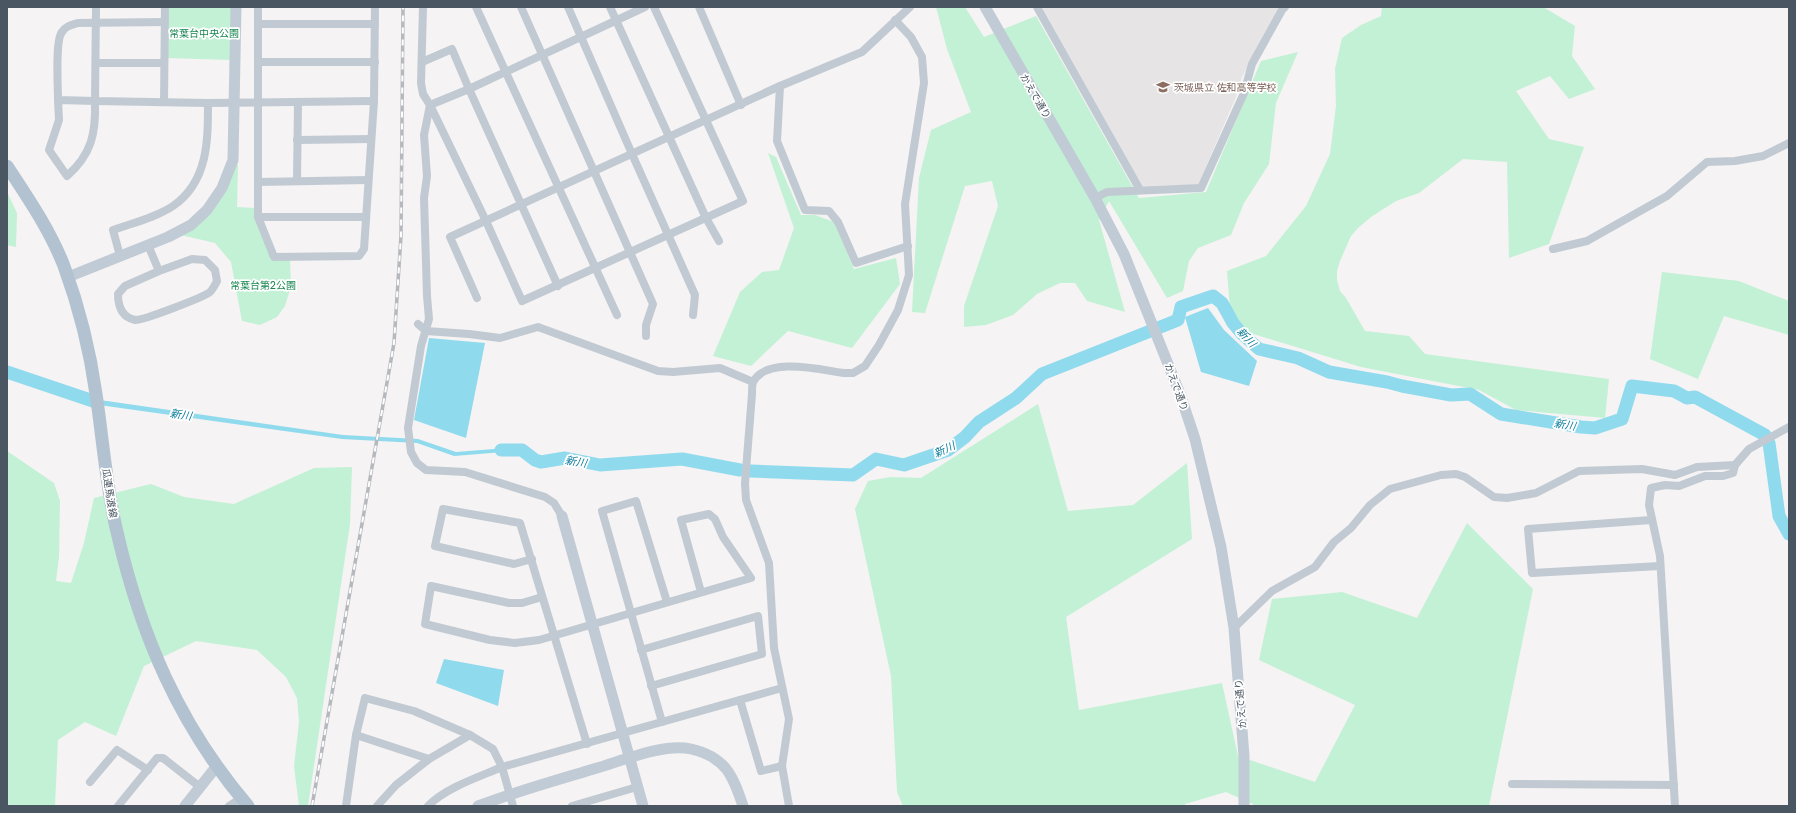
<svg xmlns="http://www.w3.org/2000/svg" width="1796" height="813" viewBox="0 0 1796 813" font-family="'Golos Text','Noto Sans JP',sans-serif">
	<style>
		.education { fill: #e6e4e5 }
		.green { fill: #c3f1d5 }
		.water { fill: #90daee }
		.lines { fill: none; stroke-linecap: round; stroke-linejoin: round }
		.river { stroke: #90daee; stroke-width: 13 }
		.street { stroke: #c1cad2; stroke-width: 8 }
		.secondary { stroke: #c1cbd6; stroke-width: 11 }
		.primary { stroke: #b3c2d1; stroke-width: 13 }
		.rail-casing { stroke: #b5b8bd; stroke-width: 3.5 }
		.rail { stroke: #fff; stroke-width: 2; stroke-dasharray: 6; stroke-linecap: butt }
		.labels { text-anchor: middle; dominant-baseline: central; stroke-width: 3.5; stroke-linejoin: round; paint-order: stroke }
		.park-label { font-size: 10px; fill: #17864f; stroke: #fff }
		.education-label { font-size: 10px; fill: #785e54; stroke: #fff; text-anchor: start }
		.street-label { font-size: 10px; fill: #4a5661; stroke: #fff }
		.water-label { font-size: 11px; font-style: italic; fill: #0c7c9b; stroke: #fff }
	</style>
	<rect width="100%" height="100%" fill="#f5f3f3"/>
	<polygon class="education" points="1042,7 1281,7 1242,77 1236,97 1198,185 1142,186"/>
	<g class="green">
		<polygon points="168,7 232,7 231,60 168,58"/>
		<polygon points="936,7 965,7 984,37 1036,16 1139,198 1206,192 1261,61 1298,52 1276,103 1269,164 1244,203 1231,235 1198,248 1189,261 1183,291 1167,298 1109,201 1099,220 1125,312 1087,301 1075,283 1060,283 1037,294 1013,315 986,325 964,327 964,306 998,206 992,181 965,186 925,313 912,312 919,178 931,130 971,112 947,49"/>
		<polygon points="1382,7 1543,7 1575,26 1572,56 1595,89 1569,99 1550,76 1516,91 1549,139 1584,147 1549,244 1509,258 1507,162 1463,159 1419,193 1396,201 1371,217 1358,228 1351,236 1340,261 1337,271 1337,280 1340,291 1346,298 1365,331 1409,336 1425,354 1609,379 1605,418 1516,410 1479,390 1361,367 1247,332 1230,309 1227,271 1266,256 1306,206 1330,154 1336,106 1335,69 1342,38 1361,25 1381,16"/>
		<polygon points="768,153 776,157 801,215 815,215 834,222 854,269 896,258 900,284 852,348 788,331 751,366 713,356 740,292 762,272 779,270 794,228"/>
		<polygon points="234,164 238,165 237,207 255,208 271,260 290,260 291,286 285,306 277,317 260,325 242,321 231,262 215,243 181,235 199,225"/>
		<polygon points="7,192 17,213 16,247 7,245"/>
		<polygon points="1662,272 1739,281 1789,301 1789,335 1724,316 1698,379 1650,359"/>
		<polygon points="1038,404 1068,511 1133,505 1187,463 1192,539 1066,617 1079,710 1222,683 1238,756 1315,782 1355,705 1259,660 1272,599 1342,592 1417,618 1467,523 1533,589 1489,806 1257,806 1226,792 1185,804 1185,806 903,806 897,792 891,676 855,509 868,481 891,477 921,478"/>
		<polygon points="7,451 54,483 60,501 59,557 56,581 71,583 84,543 94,498 151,484 184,497 234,504 314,468 352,467 350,524 308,806 299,806 294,766 299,722 297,698 286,677 257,650 196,641 144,666 116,736 85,722 58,740 55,806 7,806"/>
	</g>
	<g class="water">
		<polygon points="1208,308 1224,330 1257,361 1249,386 1201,372 1185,317"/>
		<polygon points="429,338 485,343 466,438 414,420"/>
		<polygon points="81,395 93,399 343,435 418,439 456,452 518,447 517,451 454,456 417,443 342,439 92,404 79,399"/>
		<polygon points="444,659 504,670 498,706 436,683"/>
	</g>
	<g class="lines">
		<g class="river">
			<polyline points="7,372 96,402"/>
			<polyline points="1769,443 1779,516 1789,534"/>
			<polyline points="501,450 522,450 535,460 541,462 565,458 600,465 682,459 740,470"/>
			<polyline points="750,471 853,475 876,459 904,465 948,450 965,437 979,422 1016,398 1042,374 1178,320 1181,307 1213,296 1222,303 1233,323 1242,334 1259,349 1298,358 1329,372 1387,382 1402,386 1451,395 1470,394 1501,414 1581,427 1595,428 1622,419 1632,386 1674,391 1687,398 1695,397 1765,435"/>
		</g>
		<g class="street">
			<polyline points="96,7 95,101 208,103 374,101"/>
			<polyline points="258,7 258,217 366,217"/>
			<polyline points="423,7 421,83 423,94 430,105 424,135 427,176 424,198 427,296 429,319 421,346 408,428 411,452 417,463 426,470 465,472 545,497 554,503 562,516"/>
			<polyline points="476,7 617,315"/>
			<polyline points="521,7 653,304 646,325 646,336"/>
			<polyline points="568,7 632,154 695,295 693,315"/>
			<polyline points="610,7 706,218 719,241"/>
			<polyline points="645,7 469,89 430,105 486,221 522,301 743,201 654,7"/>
			<polyline points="699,7 741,105"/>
			<polyline points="1037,7 1140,190"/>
			<polyline points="258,24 375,24"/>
			<polyline points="258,62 375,62"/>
			<polyline points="422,62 452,49 469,89 558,286"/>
			<polyline points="96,63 164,63"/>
			<polyline points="780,86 777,141 805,210 829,211 838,222 856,263 908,246"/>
			<path d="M58,100L59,120L49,150L67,176C92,154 96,133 95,101L58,100C58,87 55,40 62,32C66,26 71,25 78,23L164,22"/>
			<polyline points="164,102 165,7"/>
			<polyline points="297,140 371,139"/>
			<polyline points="297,181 298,102"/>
			<polyline points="258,182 368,180"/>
			<polyline points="1095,198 1107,192 1201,188 1244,93 1252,64 1282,10 1285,7"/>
			<polyline points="258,217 274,257 359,256 364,249 374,101 375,7"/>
			<path d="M148,245L159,271L125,286L118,294C118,305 121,317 135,320C142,321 204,297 210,292C213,289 215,285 217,281L215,270L205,260L192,259L159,271"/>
			<polyline points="1553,249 1587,241 1642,210 1667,196 1707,162 1735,161 1763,156 1789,143"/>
			<path d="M120,256L113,230C132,223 155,218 173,206C208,182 208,141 208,103"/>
			<polyline points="477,298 450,237 780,86 862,52 910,7"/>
			<polyline points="418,324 426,331 469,334 500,338 538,327 658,371 673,372 720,368 753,382"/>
			<polyline points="1651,520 1528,529 1532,573 1660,566"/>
			<polyline points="532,559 514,564 435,546 443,509 520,523 587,744"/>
			<polyline points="542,597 522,603 509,603 431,586 425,624 490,640 515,643 539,640 751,578 723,537 715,519 709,514 681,520 701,592"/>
			<polyline points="1234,628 1272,591 1315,567 1334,542 1351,528 1370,505 1390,489 1441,475 1456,474 1465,477 1494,497 1507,498 1536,493 1579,471 1642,469 1675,475 1697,467 1735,465 1749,449 1789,427"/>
			<polyline points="641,650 758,616 762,654 651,686"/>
			<polyline points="740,700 761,771 782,766"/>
			<polyline points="662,722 602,511 636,501 667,602"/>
			<polyline points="356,735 429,759"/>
			<polyline points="90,782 117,750 148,770"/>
			<polyline points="1512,784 1674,785"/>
			<polyline points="118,806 157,758 163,758 200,787"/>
			<polyline points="229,806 241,798"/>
			<polyline points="346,806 356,735 365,698 414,711 470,735 493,749 502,767 513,806"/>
			<polyline points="377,806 396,785 429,759 470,735"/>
			<path d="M428,806C445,788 479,777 502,767L782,688"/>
			<polyline points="572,806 637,787"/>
			<path d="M789,806L782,766L789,719L774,648L769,563L746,500L745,483L752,394C752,391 752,385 753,382C767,356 821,370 844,373H853L865,366L879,345L898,310L909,275L905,204L924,83L922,57L911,37L895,20"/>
			<polyline points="1675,806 1660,556 1649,505 1651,488 1665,485 1679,486 1705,476 1723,476 1733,473 1735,465"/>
		</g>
		<g class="secondary">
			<polyline points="985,7 1095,198 1124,254 1180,394 1195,439 1221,547 1234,628 1244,756 1244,806"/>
			<polyline points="68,277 168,237 191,225 207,210 222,188 233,160 236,7"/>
			<polyline points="562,516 643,806"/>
			<polyline points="185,806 216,767"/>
			<path d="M478,806C517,791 557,780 597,768C624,760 664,743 691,749C726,757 733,776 743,806"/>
		</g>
		<path class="primary" d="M7,166C28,198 50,230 64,266C79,307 90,351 96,394C103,440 106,487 117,532C141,636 179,725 248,806"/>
		<g class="rail-casing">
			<polyline id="rail" points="312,806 394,343 401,236 403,7"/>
		</g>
		<use href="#rail" class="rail"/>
	</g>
	<defs>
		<g id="school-bare" transform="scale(1.08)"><path d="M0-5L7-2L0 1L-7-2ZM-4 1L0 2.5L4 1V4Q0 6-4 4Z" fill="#8d6e63" stroke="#fff" stroke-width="2.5" paint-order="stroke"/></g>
	</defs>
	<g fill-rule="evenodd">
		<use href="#school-bare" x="1163" y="87"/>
	</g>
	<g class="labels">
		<g class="park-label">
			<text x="204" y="33">常葉台中央公園</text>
			<text x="263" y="285">常葉台第2公園</text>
		</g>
		<g class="education-label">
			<text x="1174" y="87">茨城県立 佐和高等学校</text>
		</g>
		<g class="street-label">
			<text transform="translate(1036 96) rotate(60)">かえで通り</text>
			<text transform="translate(1177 387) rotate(70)">かえで通り</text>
			<text transform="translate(110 493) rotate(81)">瓜連馬渡線</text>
			<text transform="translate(1240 704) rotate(-95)">かえで通り</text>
		</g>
		<g class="water-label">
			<text transform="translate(1247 337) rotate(47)">新川</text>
			<text transform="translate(181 414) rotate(8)">新川</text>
			<text transform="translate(1565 424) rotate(9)">新川</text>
			<text transform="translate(944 449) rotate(-25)">新川</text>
			<text transform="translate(576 461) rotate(9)">新川</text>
		</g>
	</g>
	<rect width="1796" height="813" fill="none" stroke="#4a5661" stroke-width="16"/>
</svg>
